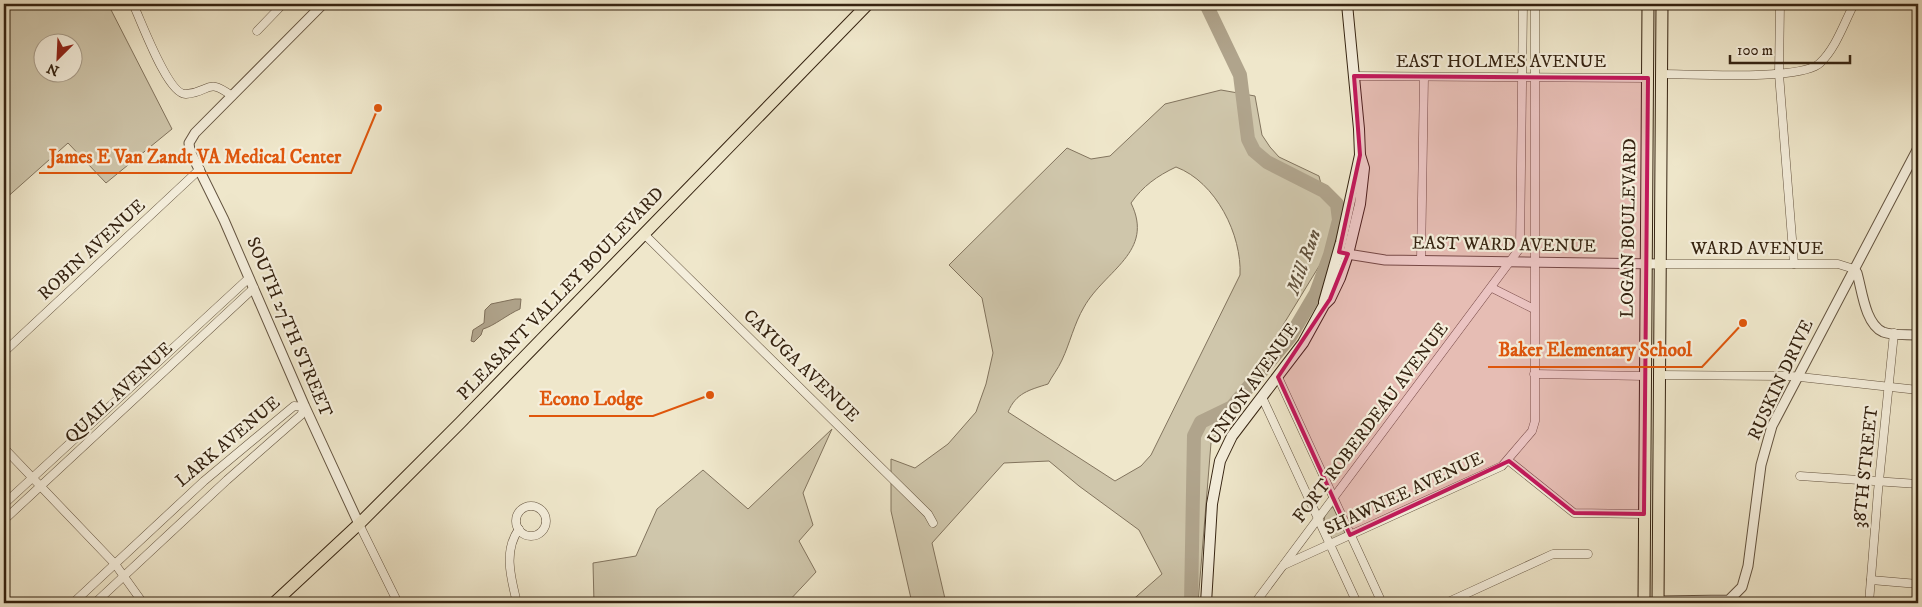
<svg xmlns="http://www.w3.org/2000/svg" width="1922" height="607" viewBox="0 0 1922 607" font-family="'IM FELL DW Pica',serif">
	<style>
		.green { fill: #cfc6ab; stroke: #82745e; fill-rule: evenodd }
		.water { fill: #b0a48c; stroke: #7f705b }
		.lines { fill: none; stroke-linecap: round; stroke-linejoin: round }
		.river { stroke: #b0a48c; stroke-width: 14 }
		.minor-casing { stroke: #645440; stroke-width: 9 }
		.tertiary-casing { stroke: #645440; stroke-width: 11 }
		.secondary-casing { stroke: #352311; stroke-width: 12 }
		.primary-casing { stroke: #352311; stroke-width: 13 }
		.minor { stroke: #f5efdd; stroke-width: 8 }
		.tertiary { stroke: #f5efdd; stroke-width: 9 }
		.secondary { stroke: #f5efdd; stroke-width: 10 }
		.primary { stroke: #efe7cb; stroke-width: 11 }
		.marked { fill: #c2185b; fill-opacity: 0.2; stroke: #c2185b; stroke-width: 4; stroke-linejoin: round }
		.labels { text-anchor: middle; dominant-baseline: central; stroke-width: 4.5; stroke-linejoin: round; paint-order: stroke }
		.street-label { font-size: 18px; fill: #352311; stroke: #f5efdd }
		.water-label { font-size: 19px; font-style: italic; fill: #60503c; stroke: #f5efdd }
		.leader { fill: none; stroke: #df560c; stroke-width: 2 }
		.callout-dot { fill: #df560c; stroke: #f5efdd; stroke-width: 2 }
		.callout-label { font-size: 19px; text-anchor: middle; font-weight: bold; fill: #df560c; stroke: #f5efdd; stroke-width: 4.5; stroke-linejoin: round; paint-order: stroke }
	</style>
	<rect width="100%" height="100%" fill="#efe7cb"/>
	<filter id="stains"><feTurbulence type="fractalNoise" baseFrequency=".004" numOctaves="4"/><feColorMatrix values="0 0 0 0 .2 0 0 0 0 .09 0 0 0 0 .02 0 0 0 .5 -.17"/></filter>
	<radialGradient id="worn" r=".72"><stop offset=".6" stop-color="#630" stop-opacity="0"/><stop offset="1" stop-color="#630" stop-opacity=".3"/></radialGradient>
	<g class="green">
		<path d="M4,4H108L172,129L106,183L68,143L4,200ZM42,42H72V72H42Z"/>
		<path d="M1221,90L1255,96L1262,135L1270,147L1279,157L1319,176L1324,196L1335,212L1332,245L1211,443L1198,603H1129L1162,574L1139,530L1079,486L1049,461L1004,463L932,543L946,603H912L891,511V459L915,468L948,444L976,412L986,384L993,353L982,298L949,265L1067,148L1091,159L1110,156L1165,104ZM1176,167C1216,182 1242,235 1240,275L1151,455L1141,466L1115,481L1008,412C1016,393 1029,390 1048,384C1052,376 1058,369 1062,360C1070,343 1074,324 1084,307C1105,270 1155,252 1131,203C1143,186 1157,176 1176,167Z"/>
		<polygon points="832,429 803,493 813,525 799,541 816,572 787,603 594,603 593,563 636,556 657,509 703,470 748,509"/>
		<path d="M1333,507L1345,533L1332,540C1326,527 1318,516 1333,507Z"/>
	</g>
	<path class="water" d="M515,299H521L520,309C508,314 494,326 483,329L481,335L474,342L471,341L473,330L484,323L485,310L491,304Z"/>
	<g class="lines">
		<polyline class="river" points="1191,603 1194,436 1201,422 1232,407 1290,337 1316,293 1330,255 1339,220 1337,204 1324,191 1267,162 1254,151 1248,139 1240,75 1206,4"/>
		<g class="minor-casing">
			<g id="minor">
				<path d="M133,4C141,20 168,96 186,94C211,92 206,77 232,96"/>
				<polyline points="1780,4 1779,74 1794,264"/>
				<polyline points="257,31 283,4"/>
				<path d="M1662,74C1692,74 1801,81 1820,63C1836,48 1844,23 1854,4"/>
				<polyline points="1354,76 1648,78"/>
				<polyline points="644,234 928,514 933,523"/>
				<polyline points="1421,260 1424,77"/>
				<polyline points="1660,264 1838,264 1854,269"/>
				<polyline points="1492,288 1534,309"/>
				<polyline points="4,352 200,169"/>
				<polyline points="1534,374 1645,376"/>
				<polyline points="1659,375 1791,376 1918,390"/>
				<polyline points="1278,377 1382,603"/>
				<polyline points="1262,397 1357,603"/>
				<polyline points="4,448 115,564 143,603"/>
				<polyline points="1509,461 1574,513 1644,514"/>
				<polyline points="1800,476 1918,484"/>
				<polyline points="4,504 249,278"/>
				<circle cx="531" cy="521" r="15"/>
				<polyline points="4,520 254,288"/>
				<polyline points="359,524 398,603"/>
				<polyline points="1284,565 1502,466 1532,431 1535,421 1535,4"/>
				<polyline points="1871,580 1918,584"/>
				<polyline points="73,603 204,481 294,406 305,407 301,415 227,480 95,603"/>
				<path d="M517,603C511,578 503,551 519,529"/>
				<polyline points="1255,603 1520,248 1523,4"/>
				<polyline points="1446,603 1553,554 1588,554"/>
				<polyline points="1869,603 1878,491 1894,333"/>
			</g>
		</g>
		<g class="tertiary-casing">
			<g id="tertiary">
				<polyline points="323,4 195,133 189,143 190,151 224,220 305,407 359,524"/>
				<polyline points="1341,253 1385,260 1660,264"/>
				<path d="M1854,269L1857,273C1862,290 1865,324 1883,332C1893,336 1908,334 1918,335"/>
				<polyline points="1658,601 1729,600 1742,587 1748,566 1761,465 1772,426 1918,148"/>
			</g>
		</g>
		<g class="secondary-casing">
			<g id="secondary">
				<polyline points="1324,302 1341,242 1360,155"/>
				<polyline points="1206,603 1212,504 1220,461 1232,436 1303,343 1324,305 1330,299 1340,278 1348,254 1360,204 1364,168 1360,155 1359,129 1347,4"/>
			</g>
		</g>
		<g class="primary-casing">
			<g id="primary">
				<polyline points="274,603 359,524 460,423 868,4"/>
				<polyline points="1644,603 1648,4"/>
				<polyline points="1658,603 1662,4"/>
			</g>
		</g>
		<use href="#minor" class="minor"/>
		<use href="#tertiary" class="tertiary"/>
		<use href="#secondary" class="secondary"/>
		<use href="#primary" class="primary"/>
	</g>
	<path class="marked" d="M1354,76L1648,78L1644,514L1574,513L1509,461L1350,535L1278,377L1330,299L1348,254L1339,252L1360,155Z"/>
	<g class="labels">
		<g class="street-label">
			<text x="1501" y="62">EAST HOLMES AVENUE</text>
			<text transform="translate(1629 228) rotate(-89)">LOGAN BOULEVARD</text>
			<text transform="translate(1504 245) rotate(1)">EAST WARD AVENUE</text>
			<text x="1757" y="249">WARD AVENUE</text>
			<text transform="translate(92 250) rotate(-43)">ROBIN AVENUE</text>
			<text transform="translate(561 294) rotate(-46)">PLEASANT VALLEY BOULEVARD</text>
			<text transform="translate(289 327) rotate(67)">SOUTH 27TH STREET</text>
			<text transform="translate(801 366) rotate(44)">CAYUGA AVENUE</text>
			<text transform="translate(1781 380) rotate(-65)">RUSKIN DRIVE</text>
			<text transform="translate(1253 384) rotate(-55)">UNION AVENUE</text>
			<text transform="translate(119 393) rotate(-43)">QUAIL AVENUE</text>
			<text transform="translate(1371 423) rotate(-53)">FORT ROBERDEAU AVENUE</text>
			<text transform="translate(228 442) rotate(-40)">LARK AVENUE</text>
			<text transform="translate(1866 467) rotate(-84)">38TH STREET</text>
			<text transform="translate(1404 494) rotate(-25)">SHAWNEE AVENUE</text>
		</g>
		<g class="water-label">
			<text transform="translate(1304 262) rotate(-70)">Mill Run</text>
		</g>
	</g>
	<path class="leader" d="M378 108L351 173H39M1743 323L1702 367H1488M710 395L653 416H529"/>
	<g class="callout-dot">
		<circle cx="378" cy="108" r="5"/>
		<circle cx="1743" cy="323" r="5"/>
		<circle cx="710" cy="395" r="5"/>
	</g>
	<g class="callout-label">
		<text x="195" y="163">James E Van Zandt VA Medical Center</text>
		<text x="1595" y="356">Baker Elementary School</text>
		<text x="591" y="405">Econo Lodge</text>
	</g>
	<rect width="1922" height="607" fill="none" stroke="#efe7cb" stroke-width="20"/>
	<rect x="5" y="5" width="1912" height="597" fill="none" stroke="#352311" stroke-width="2.5"/>
	<rect x="10" y="10" width="1902" height="587" fill="none" stroke="#352311"/>
	<g transform="translate(58 58) rotate(204)"><circle r="24" fill="#f5efdd" stroke="#a89d8b"/>
	<path d="M0-4L9 19L0 12L-9 19Z" fill="#8f2418"/>
	<text y="-8" font-size="14" font-weight="bold" text-anchor="middle" fill="#352311">N</text>
	</g>
	<path d="M1730 55v8h120v-8" fill="none" stroke="#352311" stroke-width="2.5"/>
	<text x="1737" y="55" font-size="15" fill="#352311" stroke="#f5efdd" stroke-width="4" paint-order="stroke">100 m</text>
	<rect width="100%" height="100%" filter="url(#stains)"/>
	<rect width="100%" height="100%" fill="url(#worn)"/>
</svg>
